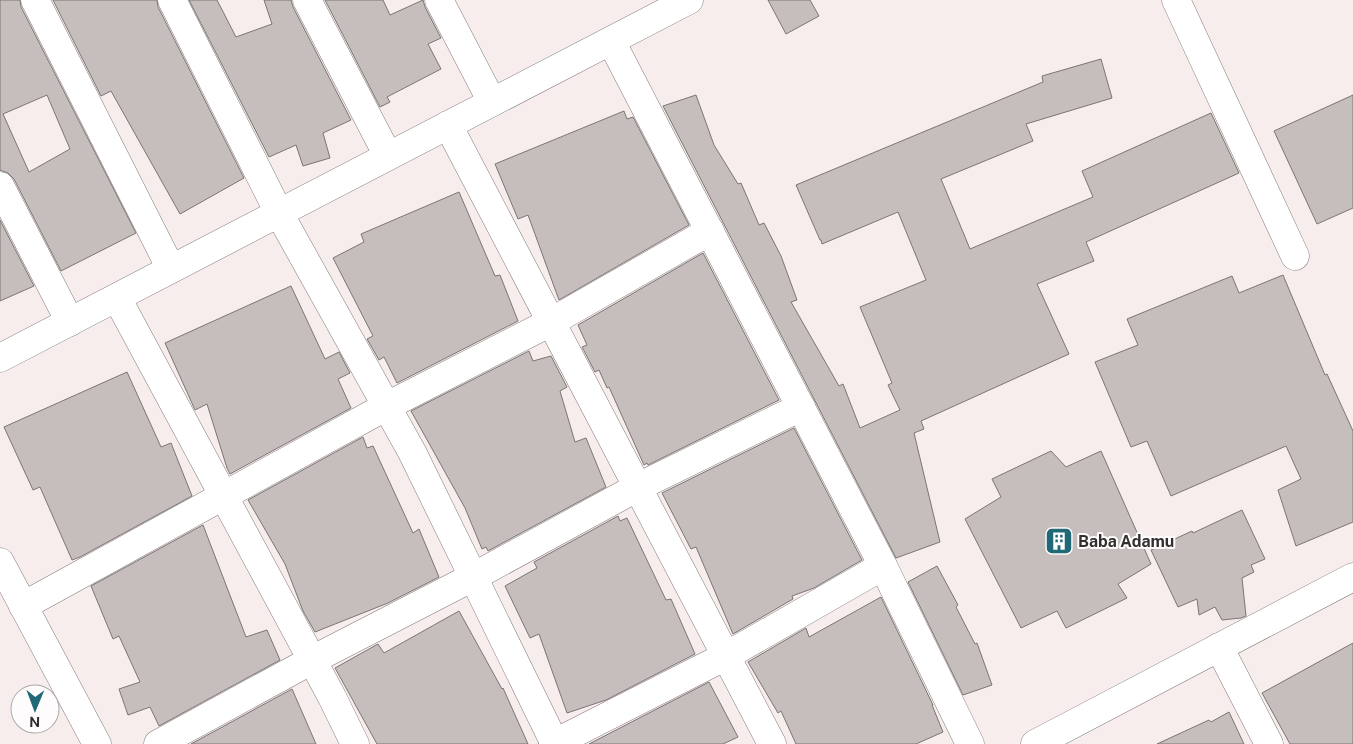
<svg xmlns="http://www.w3.org/2000/svg" width="1353" height="744" viewBox="0 0 1353 744" font-family="'Public Sans',sans-serif">
	<style>
		.building { fill: #c6bebc; stroke: #7c7573; fill-rule: evenodd }
		.lines { fill: none; stroke-linecap: round; stroke-linejoin: round }
		.minor-casing { stroke: #847d7b; stroke-width: 29 }
		.minor { stroke: #fff; stroke-width: 28 }
		.labels { text-anchor: middle; dominant-baseline: central; stroke-width: 4; stroke-linejoin: round; paint-order: stroke }
		.poi-label { font-size: 16px; font-weight: bold; fill: #312e2d; stroke: #fefcfc; text-anchor: start }
	</style>
	<rect width="100%" height="100%" fill="#f6edec"/>
	<g class="building">
		<path d="M0,0H20L21,7L136,233L61,271L14,179L8,173L0,170ZM47,95L70,149L29,172L3,114Z"/>
		<polygon points="53,0 157,0 158,7 244,178 180,214 111,91 101,96"/>
		<polygon points="189,0 217,0 236,37 272,24 264,0 291,0 293,7 351,120 323,133 330,158 303,166 296,145 269,157"/>
		<polygon points="325,0 383,0 390,15 423,0 425,7 441,38 428,44 441,69 387,97 390,102 380,107"/>
		<polygon points="768,0 810,0 819,16 786,34"/>
		<polygon points="1101,59 1112,98 1026,124 1033,141 941,179 970,249 1093,197 1082,171 1211,113 1239,173 1086,242 1094,261 1037,284 1069,354 921,421 924,429 914,433 940,542 896,558 663,106 696,95 714,145 738,184 741,183 759,225 764,223 781,256 797,300 791,302 839,386 843,384 860,428 900,410 888,385 892,383 860,307 926,280 898,212 822,244 821,240 820,240 796,185 1043,82 1042,76"/>
		<polygon points="1353,95 1353,208 1317,224 1274,131"/>
		<polygon points="624,111 627,119 633,117 689,225 559,300 528,215 518,219 495,164"/>
		<polygon points="459,192 495,276 500,275 518,321 397,383 384,357 379,360 367,339 373,336 333,258 364,242 361,234"/>
		<polygon points="0,220 34,286 0,301"/>
		<polygon points="703,253 779,400 648,465 647,463 644,465 609,387 607,388 599,370 595,372 582,347 587,345 578,325"/>
		<polygon points="1283,275 1325,375 1327,374 1353,431 1353,522 1296,546 1278,490 1301,479 1286,446 1171,496 1147,441 1131,447 1095,362 1138,345 1127,319 1232,276 1239,293"/>
		<polygon points="291,286 325,359 339,352 350,373 338,379 351,408 230,474 227,468 207,404 195,410 165,343"/>
		<polygon points="529,351 533,361 551,356 567,387 560,391 575,442 586,438 606,487 488,551 486,547 482,549 465,508 411,411"/>
		<polygon points="127,372 161,447 171,443 192,496 80,557 72,560 40,487 33,490 4,427"/>
		<polygon points="794,428 862,560 814,588 792,596 793,599 733,634 696,547 691,549 662,493"/>
		<polygon points="363,437 367,448 373,446 413,533 419,529 439,577 388,603 315,632 303,611 285,564 248,500"/>
		<polygon points="1051,451 1066,467 1101,451 1151,564 1118,584 1127,598 1066,628 1057,611 1021,628 965,519 1001,497 992,479"/>
		<polygon points="1242,510 1265,559 1251,565 1254,572 1242,578 1246,616 1241,618 1222,620 1215,607 1199,615 1197,599 1178,607 1151,550 1192,531 1193,533"/>
		<polygon points="618,516 620,521 627,518 666,600 671,599 695,654 606,700 567,713 539,634 530,638 505,586 537,568 534,562"/>
		<polygon points="203,525 246,637 267,630 280,660 159,726 150,707 128,715 119,689 140,682 119,636 113,639 91,586"/>
		<polygon points="937,566 958,605 956,607 975,644 977,643 992,685 963,695 908,582"/>
		<polygon points="881,597 933,705 932,705 943,732 916,744 796,744 781,711 778,713 748,662 806,628 809,637"/>
		<polygon points="459,611 502,689 503,688 528,744 377,744 335,668 378,644 384,653"/>
		<polygon points="1353,643 1353,744 1290,744 1262,693"/>
		<polygon points="709,682 738,737 723,744 589,744"/>
		<polygon points="292,689 316,744 191,744"/>
		<polygon points="1229,712 1244,744 1157,744 1209,720 1211,722"/>
	</g>
	<g class="lines">
		<g class="minor-casing">
			<g id="minor">
				<polyline points="35,0 171,269"/>
				<polyline points="172,0 279,213 412,452 555,744"/>
				<polyline points="307,0 388,156"/>
				<polyline points="439,0 492,102"/>
				<polyline points="1176,0 1295,256"/>
				<polyline points="611,41 883,566 970,744"/>
				<polyline points="448,125 772,744"/>
				<polyline points="0,186 70,322"/>
				<polyline points="117,298 332,697 355,744"/>
				<polyline points="0,358 689,0"/>
				<polyline points="0,562 97,744"/>
				<polyline points="23,606 387,406 551,322 710,231"/>
				<polyline points="1219,647 1269,744"/>
				<polyline points="158,744 312,660 473,577 638,487 801,407"/>
				<polyline points="553,744 726,656 883,566"/>
				<polyline points="1035,744 1353,577"/>
			</g>
		</g>
		<use href="#minor" class="minor"/>
	</g>
	<defs>
		<g id="building-square" transform="scale(1.4375)"><rect x="-9" y="-9" width="18" height="18" rx="4" fill="#1f6875" stroke="#fefcfc"/><path d="M-4-6H4V6H1V3H-1V6H-4ZM-2.5-4.3h1.7v1.8h-1.7ZM.8-4.3h1.7v1.8H.8ZM-2.5-1h1.7V.8h-1.7ZM.8-1h1.7V.8H.8Z" fill="#fff"/></g>
	</defs>
	<g fill-rule="evenodd">
		<use href="#building-square" x="1059" y="541"/>
	</g>
	<g class="labels">
		<g class="poi-label">
			<text x="1078" y="541">Baba Adamu</text>
		</g>
	</g>
	<g transform="translate(35 709) rotate(181)"><circle r="24" fill="#fefcfc" stroke="#acaaa9"/>
	<path d="M0-4L9 19L0 12L-9 19Z" fill="#1f6875"/>
	<text y="-8" font-size="14" font-weight="bold" text-anchor="middle" fill="#312e2d">N</text>
	</g>
</svg>
